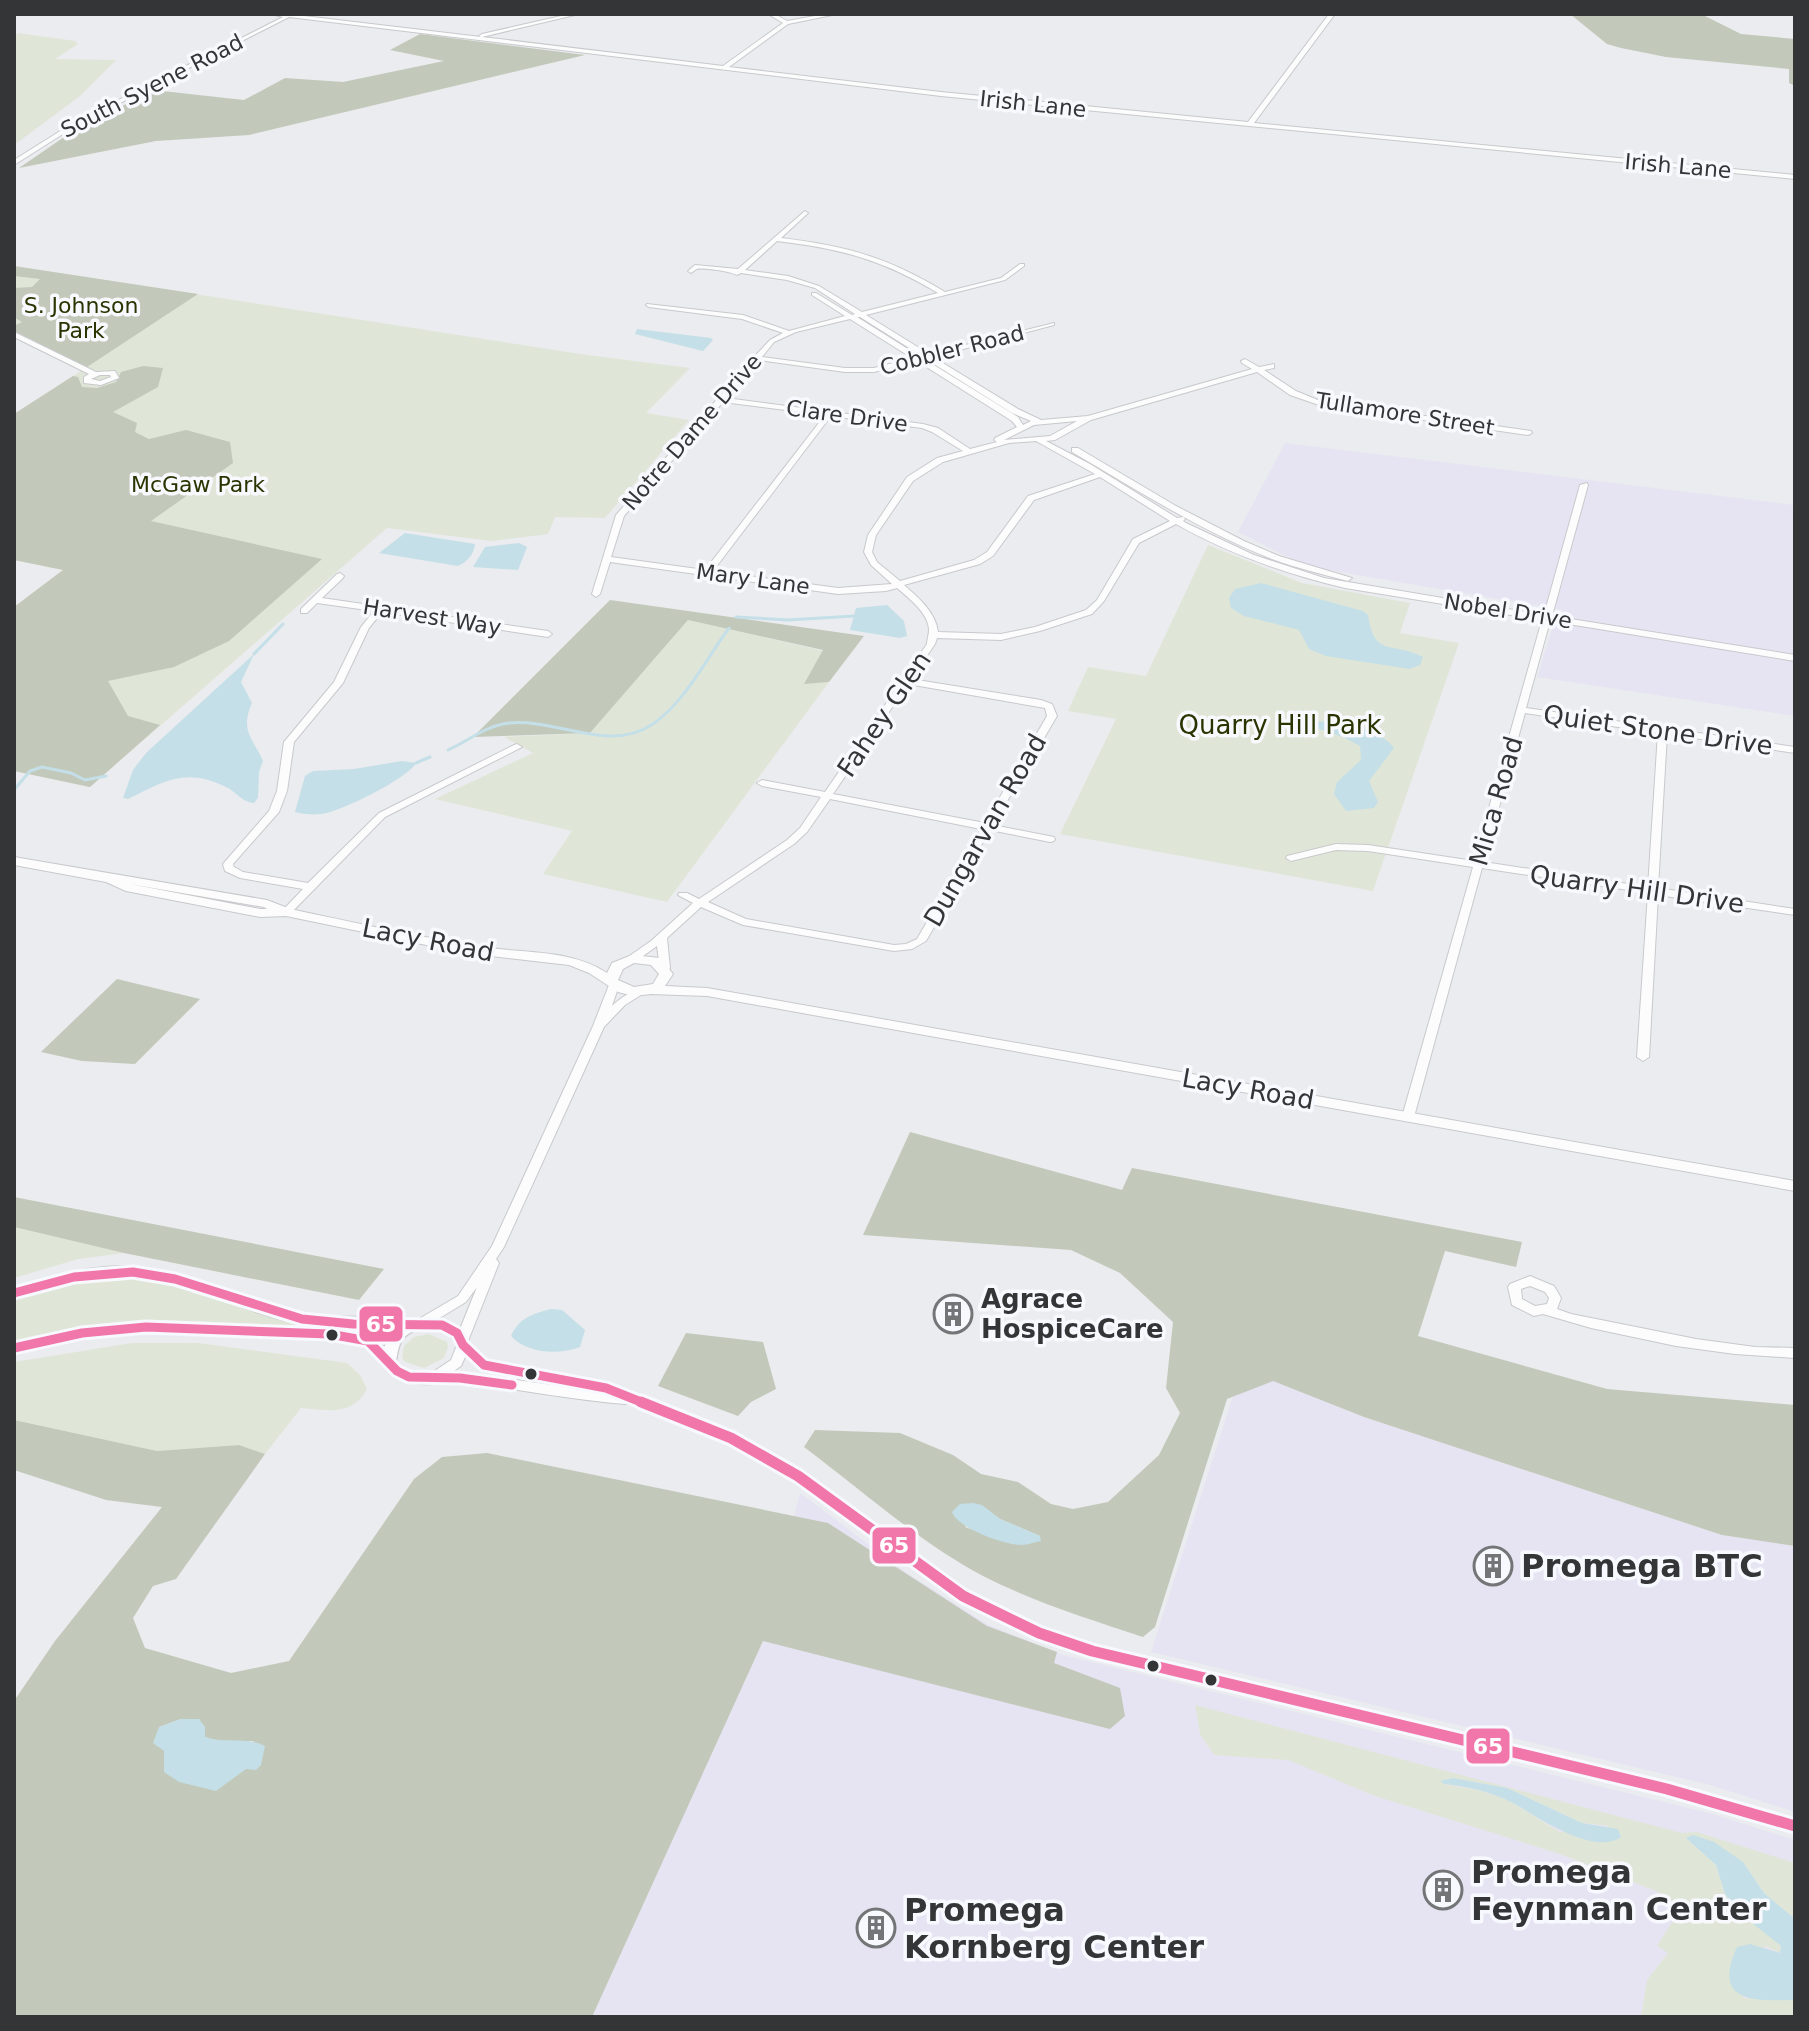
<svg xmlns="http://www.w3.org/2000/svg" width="1809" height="2031" viewBox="0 0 1809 2031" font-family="'DejaVu Sans',sans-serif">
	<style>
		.commercial { fill: #e6e4f2 }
		.green { fill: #e0e6d7; fill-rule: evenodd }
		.forest { fill: #c2c9ba; fill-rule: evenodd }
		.water { fill: #c4dfe7 }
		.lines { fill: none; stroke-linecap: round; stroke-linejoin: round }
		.stream { stroke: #c4dfe7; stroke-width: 3 }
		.minor-casing { stroke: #c8c9cc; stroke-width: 2 }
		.major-casing { stroke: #c8c9cc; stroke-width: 2 }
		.minor { fill: #fcfcfd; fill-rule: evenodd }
		.major { fill: #fcfcfd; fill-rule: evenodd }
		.bus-1-far1-casing { stroke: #f7f9fe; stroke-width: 15 }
		.bus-1-casing { stroke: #f7f9fe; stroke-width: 17 }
		.bus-1-far1 { stroke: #f177aa; stroke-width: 9 }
		.bus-1 { stroke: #f177aa; stroke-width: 11 }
		.bus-dot { fill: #343537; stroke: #f7f9fe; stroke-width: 3 }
		.labels { text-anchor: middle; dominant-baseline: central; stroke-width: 7; stroke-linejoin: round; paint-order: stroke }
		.far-street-label { font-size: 22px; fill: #343537; stroke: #f7f9fe }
		.far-park-label { font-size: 22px; fill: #293501; stroke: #f7f9fe }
		.street-label { font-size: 26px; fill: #343537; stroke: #f7f9fe }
		.park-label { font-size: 26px; fill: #293501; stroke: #f7f9fe }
		.poi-label { font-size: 26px; font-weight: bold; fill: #343537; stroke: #f7f9fe; text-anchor: start }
		.near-poi-label { font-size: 32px; font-weight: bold; fill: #343537; stroke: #f7f9fe; text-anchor: start }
		.line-badge { stroke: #f7f9fe; stroke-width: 3 }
		.badge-label { font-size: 22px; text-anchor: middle; font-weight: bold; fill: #fff }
	</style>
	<rect width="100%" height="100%" fill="#eaecef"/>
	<g class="commercial">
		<polygon points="1285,443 1795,505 1795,716 1537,677 1553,626 1560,623 1563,610 1322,569 1292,559 1238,532"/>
		<polygon points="1242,1368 1364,1417 1722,1535 1795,1546 1795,1812 1710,1785 1151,1652"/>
		<polygon points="800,1493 907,1573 987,1624 1063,1655 1709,1813 1795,1840 1795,2017 592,2017 763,1641"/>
	</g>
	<g class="green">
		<polygon points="18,33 75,41 78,44 55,59 116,60 80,96 14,145 14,36"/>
		<polygon points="14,266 587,355 690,368 646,413 689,420 605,518 555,517 548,534 491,541 387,528 90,787 14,771 14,607 63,570 14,560 14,414 87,367 14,331"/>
		<polygon points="1208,545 1302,583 1410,603 1400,633 1459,643 1373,891 1060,834 1116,719 1068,711 1088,667 1146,676"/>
		<polygon points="688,620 824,651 805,683 829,682 667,902 543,874 572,831 435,799 533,753 504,737 590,733"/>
		<polygon points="14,1227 124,1253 78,1259 14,1278"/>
		<path d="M110,1277C179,1279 239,1312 306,1326L161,1320L76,1329L14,1343V1299L42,1290Z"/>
		<polygon points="429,1334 447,1342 448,1347 444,1358 424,1368 405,1362 402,1357 404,1346 414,1337"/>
		<path d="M132,1343H198L347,1363L360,1375L367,1389C351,1417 329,1410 301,1408L265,1454L239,1445L157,1451L14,1420V1362Z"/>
		<path d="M1195,1705L1682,1833L1697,1832L1795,1863V1919L1764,1893L1743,1862L1686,1838L1716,1865L1725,1894L1781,1946L1780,1953L1765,1946L1743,1998L1795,2000V2017H1641L1647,1980L1668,1953L1657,1946L1680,1909L1656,1891L1560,1854L1375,1796L1288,1760L1214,1755L1200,1734ZM1453,1778L1507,1788L1582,1823L1611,1826L1560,1832L1510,1801L1483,1791L1444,1784L1441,1781Z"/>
	</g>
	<g class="forest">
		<polygon points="1570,14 1701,14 1741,34 1795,39 1795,86 1789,83 1789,69 1666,57 1621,48 1607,44"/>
		<polygon points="420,34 585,55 249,135 156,141 19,168 70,133 153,90 244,100 285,78 343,82 444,61 390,50"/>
		<polygon points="14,266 198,294 87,367 14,331 14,326 22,322 14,317 14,288 32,287 40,279 14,276"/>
		<polygon points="143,366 163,368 158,387 113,412 137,423 135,432 149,439 186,430 230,442 233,463 151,521 322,559 229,641 174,667 108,681 128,716 160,725 90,787 14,771 14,607 63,570 14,560 14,414 73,376 78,377 82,387 97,388 116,382 121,372"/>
		<polygon points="610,600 864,636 829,682 804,684 823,650 688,620 590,733 473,737"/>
		<polygon points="117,979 200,999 135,1064 82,1061 41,1052"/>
		<path d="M910,1132L1122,1190L1132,1168L1522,1242L1516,1267L1445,1251L1418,1336L1607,1389L1795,1405V1546L1722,1535L1364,1417L1273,1381L1227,1399L1155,1627L1143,1637C1089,1619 1034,1602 983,1576C922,1544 860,1489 804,1447L815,1430L900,1433L953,1455L981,1474L1018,1482L1051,1504L1073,1509L1108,1502L1159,1455L1180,1413L1166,1388L1173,1322L1120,1273L1071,1250L863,1235ZM982,1506L1000,1519L1040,1536L1016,1544L965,1527Z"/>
		<polygon points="14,1197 384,1269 359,1300 124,1253 14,1227"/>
		<polygon points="686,1333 763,1342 776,1389 751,1402 738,1416 658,1386"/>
		<path d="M14,1420L157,1451L239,1445L265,1454L176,1579L153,1586L133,1618L145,1648L231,1673L289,1661L414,1479L442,1457L487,1453L828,1523L987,1626L1057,1652L1054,1663L1120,1688L1125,1716L1110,1729L763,1641L592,2017H14V1701L55,1641L162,1507L106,1500L14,1470ZM181,1719H199L205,1737L216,1741H255L165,1772L164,1751L159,1727Z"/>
	</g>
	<g class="water">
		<polygon points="637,329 711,338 713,340 703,351 635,334"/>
		<path d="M405,533L475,544C474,554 467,562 458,566L379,553Z"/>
		<polygon points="519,543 527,547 518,570 473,567 485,547"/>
		<path d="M1261,583L1363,611L1368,615C1374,658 1392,641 1423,657L1420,665L1409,669L1326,656L1309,649L1299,630L1244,616L1231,608L1229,598L1235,589Z"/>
		<polygon points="887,605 904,621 907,636 900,638 850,630 856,608"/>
		<path d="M254,654L241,682L252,703C240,731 252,737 263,761L259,772L258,798L254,803C241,802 237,792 226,787C186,767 164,781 128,799L123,798L133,770L146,753Z"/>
		<path d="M1305,719C1333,725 1375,723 1394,748L1369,781L1378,802L1374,808L1346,811L1334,794L1337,782L1361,760L1360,746L1343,737L1292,720Z"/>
		<path d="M402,761L416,763C407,779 340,812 321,814C313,815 303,814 295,812L305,776L313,771L354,769Z"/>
		<path d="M551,1309L562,1310L585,1330L580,1347C559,1355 528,1354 511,1336C519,1318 532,1314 551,1309Z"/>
		<path d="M973,1503L982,1505L1000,1519L1040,1536L1041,1541C1034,1542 1028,1545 1021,1545C1005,1545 957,1528 952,1512L960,1504Z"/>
		<path d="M181,1719H199L205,1727V1737C224,1744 246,1736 265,1746L261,1765L256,1770L246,1769L216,1791L179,1782L164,1772V1751L153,1743L159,1727Z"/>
		<path d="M1453,1778L1507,1788L1582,1823L1618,1829L1621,1837C1593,1857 1536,1815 1511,1802C1491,1792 1467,1786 1444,1784L1440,1781Z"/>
		<path d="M1693,1835L1714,1842L1743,1862L1764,1893L1795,1919V2000C1752,2001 1712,2002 1737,1947L1750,1944L1780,1953L1781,1946L1737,1911L1725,1894L1716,1865L1686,1838Z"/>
	</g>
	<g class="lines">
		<g class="stream">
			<polyline points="736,617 788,620 854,616"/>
			<polyline points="254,654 283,624"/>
			<path d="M448,750C468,741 487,725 509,723C557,718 609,754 653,724C685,702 706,659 729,628"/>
			<polyline points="416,763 430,757"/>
			<polyline points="14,790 30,771 42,767 71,773 85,780 106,776"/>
		</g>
		<g class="minor-casing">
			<g id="minor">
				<polygon points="271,14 287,14 481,37 479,36 482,34 570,14 579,14 482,37 723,66 783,23 768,14 775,14 787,21 826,14 837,14 788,24 729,67 941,92 1248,122 1329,14 1335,14 1254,123 1795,175 1795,179 941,96 289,17 77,125 14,165 14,160 73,123 283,17"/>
				<path d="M805,211L808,213L807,214L781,238C847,246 887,257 945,292L1001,278L1020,264H1024V266L1005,280L866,315L929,354L1054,323V325L933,357L1018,409L1041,420L1088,416L1252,369L1242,363L1241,361L1245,359L1259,367L1274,364V368L1264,370L1296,391L1320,401L1531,431L1532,433L1528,435L1319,405L1290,395L1257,372L1091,420L1055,440L1046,441L1090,464L1177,518L1184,517L1185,519L1183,521L1186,523L1254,555L1324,578L1544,615L1580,485L1587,483L1588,485L1552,616L1795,655V661L1550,621L1526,708L1795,747V753L1667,734L1658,888L1795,909V915L1658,895L1649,1057L1643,1061L1637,1057L1648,893L1482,868L1414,1117L1412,1120H1404L1402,1117L1473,867L1368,851L1336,850L1291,861L1286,858L1287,856L1336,844L1368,845L1474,861L1542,620L1345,588C1286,574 1229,554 1176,524L1139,543L1104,601L1092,614L1040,631L1001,640L937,638L935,644L911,679L1041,700L1052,704L1057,716L993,825L1054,837L1055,839L1054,841L1050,842L990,830L926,941L912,949L894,951L743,925L701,907L667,938L670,968L669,970L665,971L660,968L657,946L636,961H628L627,959L628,957L651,941L693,903L678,895L679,893H687L699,899L787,840L800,828L821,797L762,786L757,783L762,780L825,792L927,644C927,639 929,635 929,630C929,614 909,598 897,588L886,591L838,594L610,562L600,594L596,597L592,594L616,515L754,357L770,340L783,333L742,319L649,307L646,305L647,304L743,315L789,331L845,316L812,295V293H816L852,315L855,314L815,288L787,280L741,273L737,275C732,272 704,267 697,269C694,270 693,272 691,273L688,271L695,265L738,269ZM777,241C842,249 881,259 938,293L862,312L819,286L788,276L745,270ZM857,317H860L922,356H919ZM850,319L912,358L874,368H845L762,357L774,342L796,332ZM924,359H926L1012,413L1031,421L1023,425L1018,417ZM759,360L845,372H874L917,361L1012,421L1017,427L995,438L994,440L997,442L970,449L938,428L923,424L726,398ZM723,402L825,415L705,570L611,557L624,516ZM831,416L922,428L932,432L963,451L937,458L907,477L868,535L864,552L871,565L892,584L838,588L713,571ZM1077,421L1050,436L1004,440L1034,425ZM1036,441L1095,474L1028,496L987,552L974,560L900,581L877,562L872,552L876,535L913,481L943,462L1009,443ZM1100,477L1170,521L1133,539L1097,600L1086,610L1035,627L1001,634L938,632C936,613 919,598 904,585L980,564L993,556L1034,500ZM908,684L1045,708L1047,716L985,823L833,794ZM1525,713L1658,733L1648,887L1484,862ZM830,799L981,829L917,939L906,944L894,945L746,919L708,902L794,844L807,832Z"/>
				<path d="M14,332L96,372L115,371L119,378L101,385L84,383V377L89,374L14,337ZM100,375H110L111,377L100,381L91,379Z"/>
				<path d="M1072,448H1078L1176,506L1244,541L1279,556L1352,578L1348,581C1322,574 1296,568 1272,559C1201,531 1137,490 1072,452Z"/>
				<polygon points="340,573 344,576 343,578 322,598 548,631 552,634 548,637 382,612 369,628 343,683 294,742 287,791 279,812 233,864 234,867 243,872 308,883 379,813 514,745 517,744 522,747 385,817 290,914 286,915 281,912 303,889 240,878 225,871 223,864 269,811 277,791 284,742 334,682 361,627 374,611 317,603 307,613 301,613 301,609 337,574"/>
				<path d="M614,982L619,985L612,1006C619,999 632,989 643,991L644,993L625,1005L604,1027L504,1247L496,1259L499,1263L468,1341L488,1361L606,1383L728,1429L803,1472L968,1592L1044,1628L1092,1645L1184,1668L1667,1782L1795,1819V1833L1667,1796L1092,1657L1034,1637L958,1600L793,1480L718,1437L630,1403L625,1404C572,1400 519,1389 466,1383C446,1381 425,1388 405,1381C386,1375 381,1354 364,1345C355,1340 344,1340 334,1339C263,1335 189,1328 118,1334C82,1337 48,1344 14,1353V1343C48,1335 82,1327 117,1324C173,1320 229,1324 284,1327C307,1329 330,1327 352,1331C365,1334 375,1338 384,1347L393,1332L398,1328C366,1324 332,1329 300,1324C251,1315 207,1290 159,1279C110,1268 61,1283 14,1298V1288C54,1275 97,1263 139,1267C190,1272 235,1299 284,1311C313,1318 341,1316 369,1317C383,1317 405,1323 417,1320L458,1296L492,1246L593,1026L609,985ZM477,1287L460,1329L451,1323L438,1319L466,1302ZM421,1328C438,1327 449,1330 457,1345L451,1360L430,1374L411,1373L396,1362C399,1342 401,1335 421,1328ZM466,1355L479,1368L484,1370L600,1392L482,1375L451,1373L461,1366Z"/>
				<path d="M1530,1276L1554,1286L1561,1298L1557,1309L1571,1314L1696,1339L1755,1347L1795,1348V1358L1735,1354L1676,1346L1591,1328L1543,1314L1534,1316L1512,1305L1508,1287L1510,1284ZM1530,1286L1545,1292L1549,1298L1547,1304L1535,1306L1522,1299L1521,1289Z"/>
			</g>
		</g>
		<g class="major-casing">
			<path id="major" d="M14,857L267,900L290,909C352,922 414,936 476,946C520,954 570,948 607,973L612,963L632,955L660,958L673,974L665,986L707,988L1795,1181V1191L707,996L651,994L633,996L618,992L589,973L569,965L465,953L286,916L260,917L126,891L106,882L14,865ZM130,884L264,907L267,909H260ZM634,963L651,965L659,974L653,984L634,987L618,980L623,969Z"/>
		</g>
		<use href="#minor" class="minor"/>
		<use href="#major" class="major"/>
		<g class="bus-1-far1-casing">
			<g id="bus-1-far1">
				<polyline points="14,1293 74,1277 133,1272 175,1279 302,1319 353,1324 442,1325 457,1333 463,1345 484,1365 606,1388 646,1404"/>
				<polyline points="14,1348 82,1333 146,1327 329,1334 368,1341 397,1371 409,1377 460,1378 512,1385"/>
			</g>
		</g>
		<g class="bus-1-casing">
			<polyline id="bus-1" points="641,1402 731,1438 798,1476 963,1596 1039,1633 1092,1651 1667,1789 1795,1826"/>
		</g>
		<use href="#bus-1-far1" class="bus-1-far1"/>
		<use href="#bus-1" class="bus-1"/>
	</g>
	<defs>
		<g id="building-ring" transform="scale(2)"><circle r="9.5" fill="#f7f9fe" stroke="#747577" stroke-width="1.5"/><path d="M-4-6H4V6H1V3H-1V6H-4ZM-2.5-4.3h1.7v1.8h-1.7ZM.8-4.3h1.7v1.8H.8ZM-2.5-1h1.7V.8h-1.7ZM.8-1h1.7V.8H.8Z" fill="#747577"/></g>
	</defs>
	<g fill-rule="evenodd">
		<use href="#building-ring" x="953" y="1314"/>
		<use href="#building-ring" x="1493" y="1566"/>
		<use href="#building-ring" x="1443" y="1890"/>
		<use href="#building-ring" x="876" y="1928"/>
	</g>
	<g class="bus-dot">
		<circle cx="332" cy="1335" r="7"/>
		<circle cx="531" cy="1374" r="7"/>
		<circle cx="1153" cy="1666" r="7"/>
		<circle cx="1211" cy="1680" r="7"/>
	</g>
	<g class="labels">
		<g class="far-street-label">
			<text transform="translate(152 86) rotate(-27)">South Syene Road</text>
			<text transform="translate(1033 104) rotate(6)">Irish Lane</text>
			<text transform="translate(1678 166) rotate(5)">Irish Lane</text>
			<text transform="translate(952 350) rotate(-14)">Cobbler Road</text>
			<text transform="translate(1405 414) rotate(9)">Tullamore Street</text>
			<text transform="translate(847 416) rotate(8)">Clare Drive</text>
			<text transform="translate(692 432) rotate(-49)">Notre Dame Drive</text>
			<text transform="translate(753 579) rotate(8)">Mary Lane</text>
			<text transform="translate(1508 611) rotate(9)">Nobel Drive</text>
			<text transform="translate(432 617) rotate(9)">Harvest Way</text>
		</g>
		<g class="far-park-label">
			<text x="81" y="305">S. Johnson<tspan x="81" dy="25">Park</tspan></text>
			<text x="198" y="484">McGaw Park</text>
		</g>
		<g class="street-label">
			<text transform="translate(884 714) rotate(-56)">Fahey Glen</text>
			<text transform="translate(1658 730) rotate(8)">Quiet Stone Drive</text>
			<text transform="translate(1496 801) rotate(-74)">Mica Road</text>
			<text transform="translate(985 830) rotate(-60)">Dungarvan Road</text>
			<text transform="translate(1637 889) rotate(8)">Quarry Hill Drive</text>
			<text transform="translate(428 940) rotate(11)">Lacy Road</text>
			<text transform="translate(1248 1089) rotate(10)">Lacy Road</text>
		</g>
		<g class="park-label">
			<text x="1280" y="725">Quarry Hill Park</text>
		</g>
		<g class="poi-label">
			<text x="981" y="1299">Agrace<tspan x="981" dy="30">HospiceCare</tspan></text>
		</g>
		<g class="near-poi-label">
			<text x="1521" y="1566">Promega BTC</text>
			<text x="1471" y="1872">Promega<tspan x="1471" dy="37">Feynman Center</tspan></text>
			<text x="904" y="1910">Promega<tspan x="904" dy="37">Kornberg Center</tspan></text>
		</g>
	</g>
	<g class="line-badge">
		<rect x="358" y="1305" width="46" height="38" rx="8" fill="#f177aa"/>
		<rect x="871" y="1526" width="46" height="39" rx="8" fill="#f177aa"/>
		<rect x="1465" y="1727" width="46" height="38" rx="8" fill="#f177aa"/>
	</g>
	<g class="badge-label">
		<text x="381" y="1332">65</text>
		<text x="894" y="1553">65</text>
		<text x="1488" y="1754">65</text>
	</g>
	<rect width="1809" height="2031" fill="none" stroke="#343537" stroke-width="32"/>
</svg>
